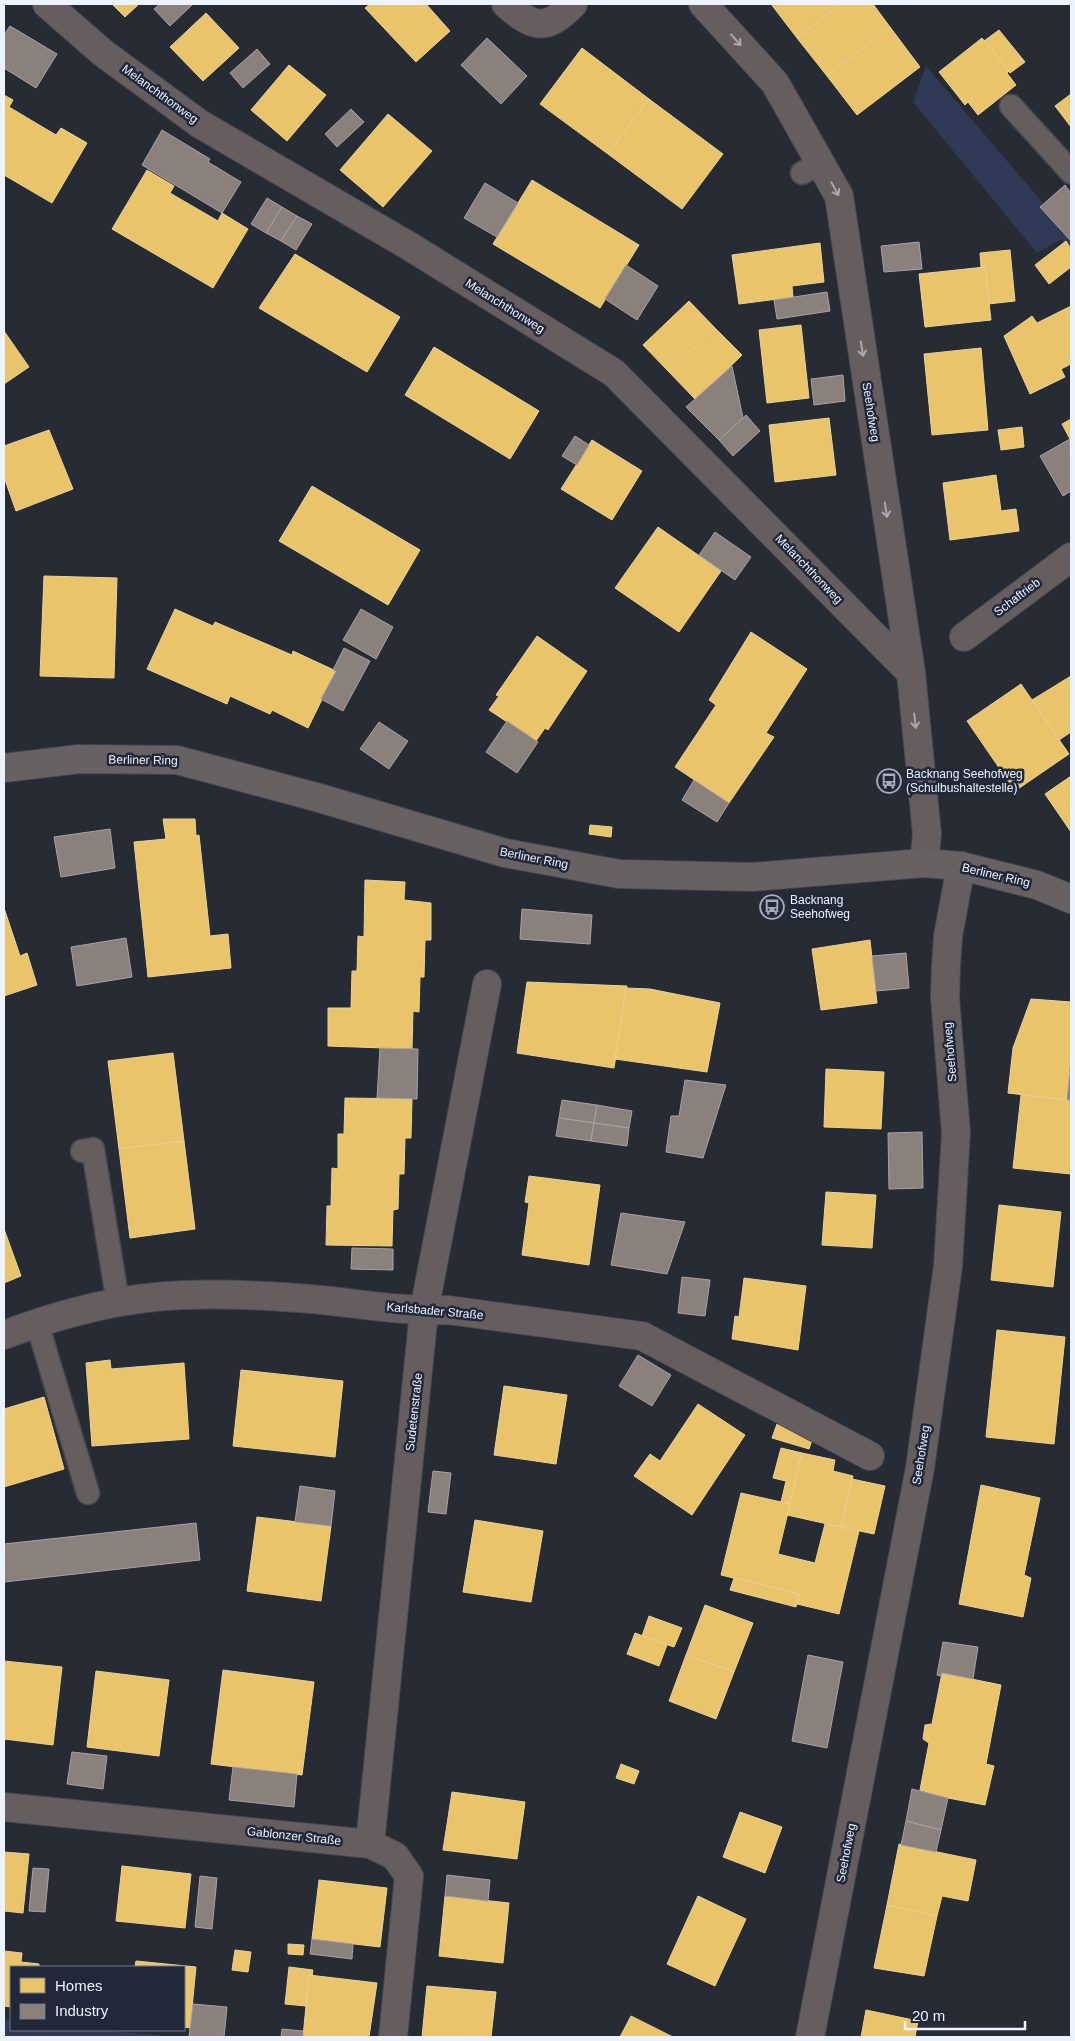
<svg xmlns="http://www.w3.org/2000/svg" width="1075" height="2041" viewBox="0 0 1075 2041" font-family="Helvetica,sans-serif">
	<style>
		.grass { fill: #303a56 }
		.homes { fill: #e9c46a; stroke: #ead297 }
		.industry { fill: #8a817c; stroke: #a8a3a3 }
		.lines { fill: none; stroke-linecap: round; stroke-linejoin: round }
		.lane-casing { stroke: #444850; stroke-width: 25 }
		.street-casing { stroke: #444850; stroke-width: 30 }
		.secondary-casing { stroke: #444850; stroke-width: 30 }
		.lane { stroke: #665e5e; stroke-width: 22 }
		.street { stroke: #665e5e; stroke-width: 28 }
		.secondary { stroke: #686162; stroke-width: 28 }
		.oneway { stroke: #aaa8ae }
		.labels { text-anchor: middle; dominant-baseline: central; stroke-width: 5; stroke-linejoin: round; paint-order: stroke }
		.street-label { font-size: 12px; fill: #edf2ff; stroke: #21283a }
		.poi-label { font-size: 12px; fill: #edf2ff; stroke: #21283a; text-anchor: start }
	</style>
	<rect width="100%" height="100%" fill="#272b34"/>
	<g class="grass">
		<polygon points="926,66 1071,236 1071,252 1062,239 1037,253 913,102"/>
		<polygon points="4,2019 11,2020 11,2030 105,2030 174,2037 4,2037"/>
	</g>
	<g class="homes">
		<polygon points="112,4 139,4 125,17"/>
		<polygon points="370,4 426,4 450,31 416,62 365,8"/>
		<polygon points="771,4 841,4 797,38"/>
		<polygon points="841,4 873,4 890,27 827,76 797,38"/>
		<polygon points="206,13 239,48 203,81 170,47"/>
		<polygon points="890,27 920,67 857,115 827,76"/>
		<polygon points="999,30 1025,62 1010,73 984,41"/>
		<polygon points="982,38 1009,71 1007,73 1016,85 978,115 968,102 965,105 939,72"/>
		<polygon points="582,48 649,99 608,154 540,104"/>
		<polygon points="289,65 326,95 287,141 251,110"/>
		<polygon points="1071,94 1071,127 1055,106"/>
		<polygon points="4,95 13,100 9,107 56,135 61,128 87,143 52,203 4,175"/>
		<polygon points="649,99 723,154 682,209 608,154"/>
		<polygon points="388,114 432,151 383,207 340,170"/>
		<polygon points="147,170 174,186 170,193 218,221 222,213 248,229 213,288 112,229"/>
		<polygon points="532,180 639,245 600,308 493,244"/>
		<polygon points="1066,241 1071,249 1071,267 1049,284 1035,265"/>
		<polygon points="820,243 824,282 792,286 793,297 739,304 732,255"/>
		<polygon points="1010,250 1015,301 988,304 985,267 981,267 980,253"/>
		<polygon points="295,254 400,317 367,372 259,308"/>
		<polygon points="985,267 991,320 925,327 919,274"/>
		<polygon points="689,301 715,328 669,372 643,345"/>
		<polygon points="1071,306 1071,364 1061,369 1065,377 1030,394 1004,336 1032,316 1037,323"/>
		<polygon points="801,325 809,398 767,403 759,330"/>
		<polygon points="715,328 742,355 696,400 669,372"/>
		<polygon points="4,331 29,367 4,384"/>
		<polygon points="434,347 539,411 510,459 405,395"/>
		<polygon points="981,348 988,430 932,435 924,354"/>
		<polygon points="829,418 836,475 775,482 769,425"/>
		<polygon points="1071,419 1071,441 1062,424"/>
		<polygon points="1022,427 1024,447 1001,450 998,430"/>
		<polygon points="49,430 73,489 16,511 4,477 4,446"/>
		<polygon points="592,440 642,471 612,520 561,489"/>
		<polygon points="996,475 1001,511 1016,509 1019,531 950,540 943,483"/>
		<polygon points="312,486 420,550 388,605 279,541"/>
		<polygon points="658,527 721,571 679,632 615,588"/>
		<polygon points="44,576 117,578 114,678 40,676"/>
		<polygon points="175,609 213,626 215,622 292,655 293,651 336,671 308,728 272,710 270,714 230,696 227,704 147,669"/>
		<polygon points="751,632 807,669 766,733 774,737 729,803 675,767 716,705 709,700"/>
		<polygon points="537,636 587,671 548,730 545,728 536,741 489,710 499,696 496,695"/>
		<polygon points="1071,676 1071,732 1059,740 1032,700"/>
		<polygon points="1021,684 1069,754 1015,791 967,721"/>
		<polygon points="1071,776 1071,832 1045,794"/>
		<polygon points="163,819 195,819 196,836 199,835 210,936 228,934 231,968 148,977 134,842 166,839"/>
		<polygon points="590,825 612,827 611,837 589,834"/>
		<polygon points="365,880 405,882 404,900 431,903 431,940 425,940 424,977 420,977 419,1012 413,1011 412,1049 328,1046 328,1008 351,1008 352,971 357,971 358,936 364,937"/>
		<polygon points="4,908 20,956 27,953 37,985 4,996"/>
		<polygon points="870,940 877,1003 821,1010 812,949"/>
		<polygon points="527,982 627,986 614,1068 517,1053"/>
		<polygon points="626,988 650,989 720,1003 707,1072 615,1059"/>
		<polygon points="1031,999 1071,1002 1071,1058 1067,1100 1008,1093 1013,1048"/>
		<polygon points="173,1053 184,1141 119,1149 108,1061"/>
		<polygon points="826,1069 884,1072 881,1129 824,1127"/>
		<polygon points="1021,1095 1071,1100 1071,1174 1013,1168"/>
		<polygon points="345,1098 412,1099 411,1138 405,1138 404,1174 399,1174 398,1209 393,1210 392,1246 326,1245 327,1206 331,1206 332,1168 338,1169 338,1134 344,1134"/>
		<polygon points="184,1141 195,1229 130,1238 119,1149"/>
		<polygon points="529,1176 600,1185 589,1265 522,1255 529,1203 525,1202"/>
		<polygon points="826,1192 876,1195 872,1248 822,1245"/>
		<polygon points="999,1205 1061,1212 1053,1287 991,1280"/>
		<polygon points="4,1229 21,1276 4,1283"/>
		<polygon points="744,1278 806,1286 798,1350 732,1339 735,1316 739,1317"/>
		<polygon points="997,1330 1065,1337 1054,1444 986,1437"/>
		<polygon points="110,1360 111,1369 184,1363 189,1439 92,1446 86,1363"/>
		<polygon points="241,1370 343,1381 335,1457 233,1446"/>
		<polygon points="504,1386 567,1395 556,1464 494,1455"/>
		<polygon points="44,1397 64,1469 4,1487 4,1409"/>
		<polygon points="698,1404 745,1435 692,1515 634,1476 650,1454 660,1461"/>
		<polygon points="777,1424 814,1434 809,1449 772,1438"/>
		<polygon points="781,1448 802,1453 790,1504 781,1502 786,1481 773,1478"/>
		<polygon points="802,1453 835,1460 833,1471 853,1476 841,1527 787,1515"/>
		<polygon points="852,1479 885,1486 874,1534 841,1527"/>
		<polygon points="981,1485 1040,1498 1024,1575 1031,1578 1023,1617 959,1604"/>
		<polygon points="741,1493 790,1504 778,1554 815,1563 825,1524 859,1531 839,1614 797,1604 799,1594 721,1575"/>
		<polygon points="257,1517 331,1526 321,1601 247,1591"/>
		<polygon points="475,1520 543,1531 531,1602 463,1592"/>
		<polygon points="734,1578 799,1594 796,1607 730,1590"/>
		<polygon points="705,1605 753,1623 734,1672 686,1655"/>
		<polygon points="649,1616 682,1628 674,1647 642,1636"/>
		<polygon points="635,1633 667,1645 659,1666 627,1654"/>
		<polygon points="686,1655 734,1672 716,1719 669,1701"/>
		<polygon points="4,1661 62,1667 53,1745 4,1739"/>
		<polygon points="223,1670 314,1682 302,1775 211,1764"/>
		<polygon points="96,1671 169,1680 159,1756 87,1747"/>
		<polygon points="942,1673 1001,1685 986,1764 994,1766 985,1805 948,1798 920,1790 929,1743 923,1739 925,1725 932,1724"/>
		<polygon points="621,1764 639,1771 634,1784 616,1778"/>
		<polygon points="452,1792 525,1802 517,1859 443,1850"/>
		<polygon points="740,1812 782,1827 765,1873 723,1857"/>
		<polygon points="899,1844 976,1860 968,1901 942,1896 937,1916 887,1905"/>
		<polygon points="4,1852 29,1854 23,1913 4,1911"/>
		<polygon points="122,1866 191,1874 185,1928 116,1921"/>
		<polygon points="319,1880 387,1888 380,1947 312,1939"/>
		<polygon points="445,1896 509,1903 503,1963 439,1956"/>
		<polygon points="698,1896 746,1919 715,1986 667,1964"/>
		<polygon points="887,1905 937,1916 924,1976 874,1968"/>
		<polygon points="288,1944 304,1945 303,1955 288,1954"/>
		<polygon points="235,1950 251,1952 248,1972 232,1970"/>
		<polygon points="4,1951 22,1953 21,1962 39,1964 39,1967 11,1967 11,2007 4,2006"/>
		<polygon points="136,1961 196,1967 190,2028 184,2027 184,1967 135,1967"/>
		<polygon points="289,1967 313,1970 312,1976 309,1975 306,2006 285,2004"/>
		<polygon points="309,1975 377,1983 369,2037 303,2037"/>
		<polygon points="427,1986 496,1992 491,2037 422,2037"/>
		<polygon points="866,2010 918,2021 915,2037 861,2037"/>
		<polygon points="631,2016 673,2037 620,2037"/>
	</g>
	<g class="industry">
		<polygon points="160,4 193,4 170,26 154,9"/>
		<polygon points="10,26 57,54 36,88 4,68 4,35"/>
		<polygon points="487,38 527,76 501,104 461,65"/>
		<polygon points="257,49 270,64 243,88 230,73"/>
		<polygon points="351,109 364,122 337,147 325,134"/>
		<polygon points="162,130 210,159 208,162 241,182 222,213 142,165"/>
		<polygon points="485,183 518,203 497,237 464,218"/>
		<polygon points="1065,185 1071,193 1071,241 1040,207"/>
		<polygon points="267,198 282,207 266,233 251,224"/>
		<polygon points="282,207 297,216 281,241 266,233"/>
		<polygon points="297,216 312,224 296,250 281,241"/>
		<polygon points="919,242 922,269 884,272 881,246"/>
		<polygon points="626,265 658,286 637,320 605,299"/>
		<polygon points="827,292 830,311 777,319 774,300"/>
		<polygon points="732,366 743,418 719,440 686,407"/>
		<polygon points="843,375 845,401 814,405 811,379"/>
		<polygon points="746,415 760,431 733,456 719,440"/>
		<polygon points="575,436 589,445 577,465 562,456"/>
		<polygon points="1070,439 1071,491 1063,496 1040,456"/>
		<polygon points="715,532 751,557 735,580 699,555"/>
		<polygon points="361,609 393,627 376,659 343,640"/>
		<polygon points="344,648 370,661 343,711 321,699 336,671 333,670"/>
		<polygon points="507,721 538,742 517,773 486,752"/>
		<polygon points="379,722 408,741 389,769 360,749"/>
		<polygon points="694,780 729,803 717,822 682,800"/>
		<polygon points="110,829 115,868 61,877 54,837"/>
		<polygon points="522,909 592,915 590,944 520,939"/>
		<polygon points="126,938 132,977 77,986 71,947"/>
		<polygon points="906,953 909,988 876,991 872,956"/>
		<polygon points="380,1048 418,1049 417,1099 377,1098"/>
		<polygon points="1071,1058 1071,1100 1067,1100"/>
		<polygon points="685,1080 726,1085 703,1158 666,1152 671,1116 679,1116"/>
		<polygon points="562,1100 597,1105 594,1123 559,1118"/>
		<polygon points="597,1105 632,1111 629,1128 594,1123"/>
		<polygon points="559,1118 594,1123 591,1141 556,1136"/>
		<polygon points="594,1123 629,1128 627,1146 591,1141"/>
		<polygon points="922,1132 923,1188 889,1189 888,1133"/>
		<polygon points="621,1213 685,1222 667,1274 611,1265"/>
		<polygon points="352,1248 393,1249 393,1270 351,1269"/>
		<polygon points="682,1277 710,1280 705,1316 678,1313"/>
		<polygon points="638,1355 671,1375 652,1406 619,1386"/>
		<polygon points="433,1471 451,1473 446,1514 428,1512"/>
		<polygon points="300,1486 335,1491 331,1526 295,1522"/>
		<polygon points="196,1523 200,1560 4,1582 4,1544"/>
		<polygon points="943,1642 978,1647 973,1679 942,1673 941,1676 937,1675"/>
		<polygon points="808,1655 843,1662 827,1748 792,1741"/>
		<polygon points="72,1752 107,1756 103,1789 67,1784"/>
		<polygon points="233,1767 297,1774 294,1807 229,1800"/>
		<polygon points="912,1789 948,1798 941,1830 906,1821"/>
		<polygon points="906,1821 941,1830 936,1852 901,1845"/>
		<polygon points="33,1868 49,1869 45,1912 29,1911"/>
		<polygon points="447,1875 490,1880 488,1901 445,1896"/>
		<polygon points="200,1876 217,1878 212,1929 195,1927"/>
		<polygon points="312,1939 353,1944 352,1959 310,1954"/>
		<polygon points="193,2004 227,2007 224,2037 189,2037"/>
		<polygon points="282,2029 303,2031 303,2037 281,2037"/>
	</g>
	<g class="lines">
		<g class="lane-casing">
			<g id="lane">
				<polyline points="1011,106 1071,172"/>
				<polyline points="802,173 820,163"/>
				<polyline points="82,1151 93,1149 118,1303"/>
				<polyline points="37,1323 88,1493"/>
			</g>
		</g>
		<g class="street-casing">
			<g id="street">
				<polyline points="47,4 103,53 200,124 409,246 614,373 911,673"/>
				<path d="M506,4C533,28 546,32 573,4"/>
				<polyline points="703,4 775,83 839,196 911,673 927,834 924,863"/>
				<polyline points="964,637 1071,557"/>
				<path d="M4,1335C59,1314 124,1297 184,1295C221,1294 260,1295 297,1298C348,1301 398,1312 448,1310L642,1336L870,1456"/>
				<polyline points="4,1807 370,1844 395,1856 409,1876 393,2037"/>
				<polyline points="370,1844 424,1311 487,984"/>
				<polyline points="810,2037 920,1468 948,1266 956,1133 945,998 946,966 948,936 961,866"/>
			</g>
		</g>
		<g class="secondary-casing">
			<polyline id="secondary" points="4,768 79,759 177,760 316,797 505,853 619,874 752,877 924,863 961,866 1037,885 1071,899"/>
		</g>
		<use href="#lane" class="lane"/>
		<use href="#street" class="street"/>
		<use href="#secondary" class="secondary"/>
	</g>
	<defs><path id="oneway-shaft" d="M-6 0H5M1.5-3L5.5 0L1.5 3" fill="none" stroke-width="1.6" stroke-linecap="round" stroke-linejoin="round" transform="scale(1.25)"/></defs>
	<g class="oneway">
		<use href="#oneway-shaft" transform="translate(736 40) rotate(48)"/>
		<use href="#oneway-shaft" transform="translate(835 189) rotate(62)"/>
		<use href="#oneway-shaft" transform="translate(862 349) rotate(81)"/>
		<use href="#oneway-shaft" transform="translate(886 510) rotate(81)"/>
		<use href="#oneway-shaft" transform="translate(915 721) rotate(84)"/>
	</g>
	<defs>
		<g id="bus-ring" transform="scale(1.25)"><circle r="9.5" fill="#21283a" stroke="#a8acb8" stroke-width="1.5"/><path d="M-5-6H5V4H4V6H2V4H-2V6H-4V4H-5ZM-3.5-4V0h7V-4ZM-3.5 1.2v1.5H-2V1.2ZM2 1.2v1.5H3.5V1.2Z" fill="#a8acb8"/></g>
	</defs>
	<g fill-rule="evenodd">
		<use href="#bus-ring" x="889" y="781"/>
		<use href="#bus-ring" x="772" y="907"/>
	</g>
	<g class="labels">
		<g class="street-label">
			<text transform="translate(160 94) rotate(36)">Melanchthonweg</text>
			<text transform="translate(505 306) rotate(32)">Melanchthonweg</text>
			<text transform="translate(871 412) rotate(81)">Seehofweg</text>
			<text transform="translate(809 569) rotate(46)">Melanchthonweg</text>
			<text transform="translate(1017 597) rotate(-37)">Schaftrieb</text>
			<text transform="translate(143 760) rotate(1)">Berliner Ring</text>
			<text transform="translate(534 858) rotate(11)">Berliner Ring</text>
			<text transform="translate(996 875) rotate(13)">Berliner Ring</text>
			<text transform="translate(950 1052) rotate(-95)">Seehofweg</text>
			<text transform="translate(435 1311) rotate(5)">Karlsbader Straße</text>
			<text transform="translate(414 1412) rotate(-84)">Sudetenstraße</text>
			<text transform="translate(921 1455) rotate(-81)">Seehofweg</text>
			<text transform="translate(294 1836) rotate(6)">Gablonzer Straße</text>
			<text transform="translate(846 1853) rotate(-79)">Seehofweg</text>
		</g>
		<g class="poi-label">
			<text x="906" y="774">Backnang Seehofweg<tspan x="906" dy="14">(Schulbushaltestelle)</tspan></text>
			<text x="790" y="900">Backnang<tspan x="790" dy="14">Seehofweg</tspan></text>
		</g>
	</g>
	<rect width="1075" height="2041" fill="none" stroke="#edf2ff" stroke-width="10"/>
	<rect x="10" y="1966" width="175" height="65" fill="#21283a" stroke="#737989"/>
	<rect x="20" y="1978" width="25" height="15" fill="#e9c46a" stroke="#737989"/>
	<text x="55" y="1991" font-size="15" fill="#edf2ff">Homes</text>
	<rect x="20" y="2004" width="25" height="15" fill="#8a817c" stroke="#737989"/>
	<text x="55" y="2016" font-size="15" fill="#edf2ff">Industry</text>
	<path d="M905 2021v8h120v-8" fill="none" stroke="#edf2ff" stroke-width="2.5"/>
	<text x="912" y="2021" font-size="15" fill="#edf2ff" stroke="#21283a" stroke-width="4" paint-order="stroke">20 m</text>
</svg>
